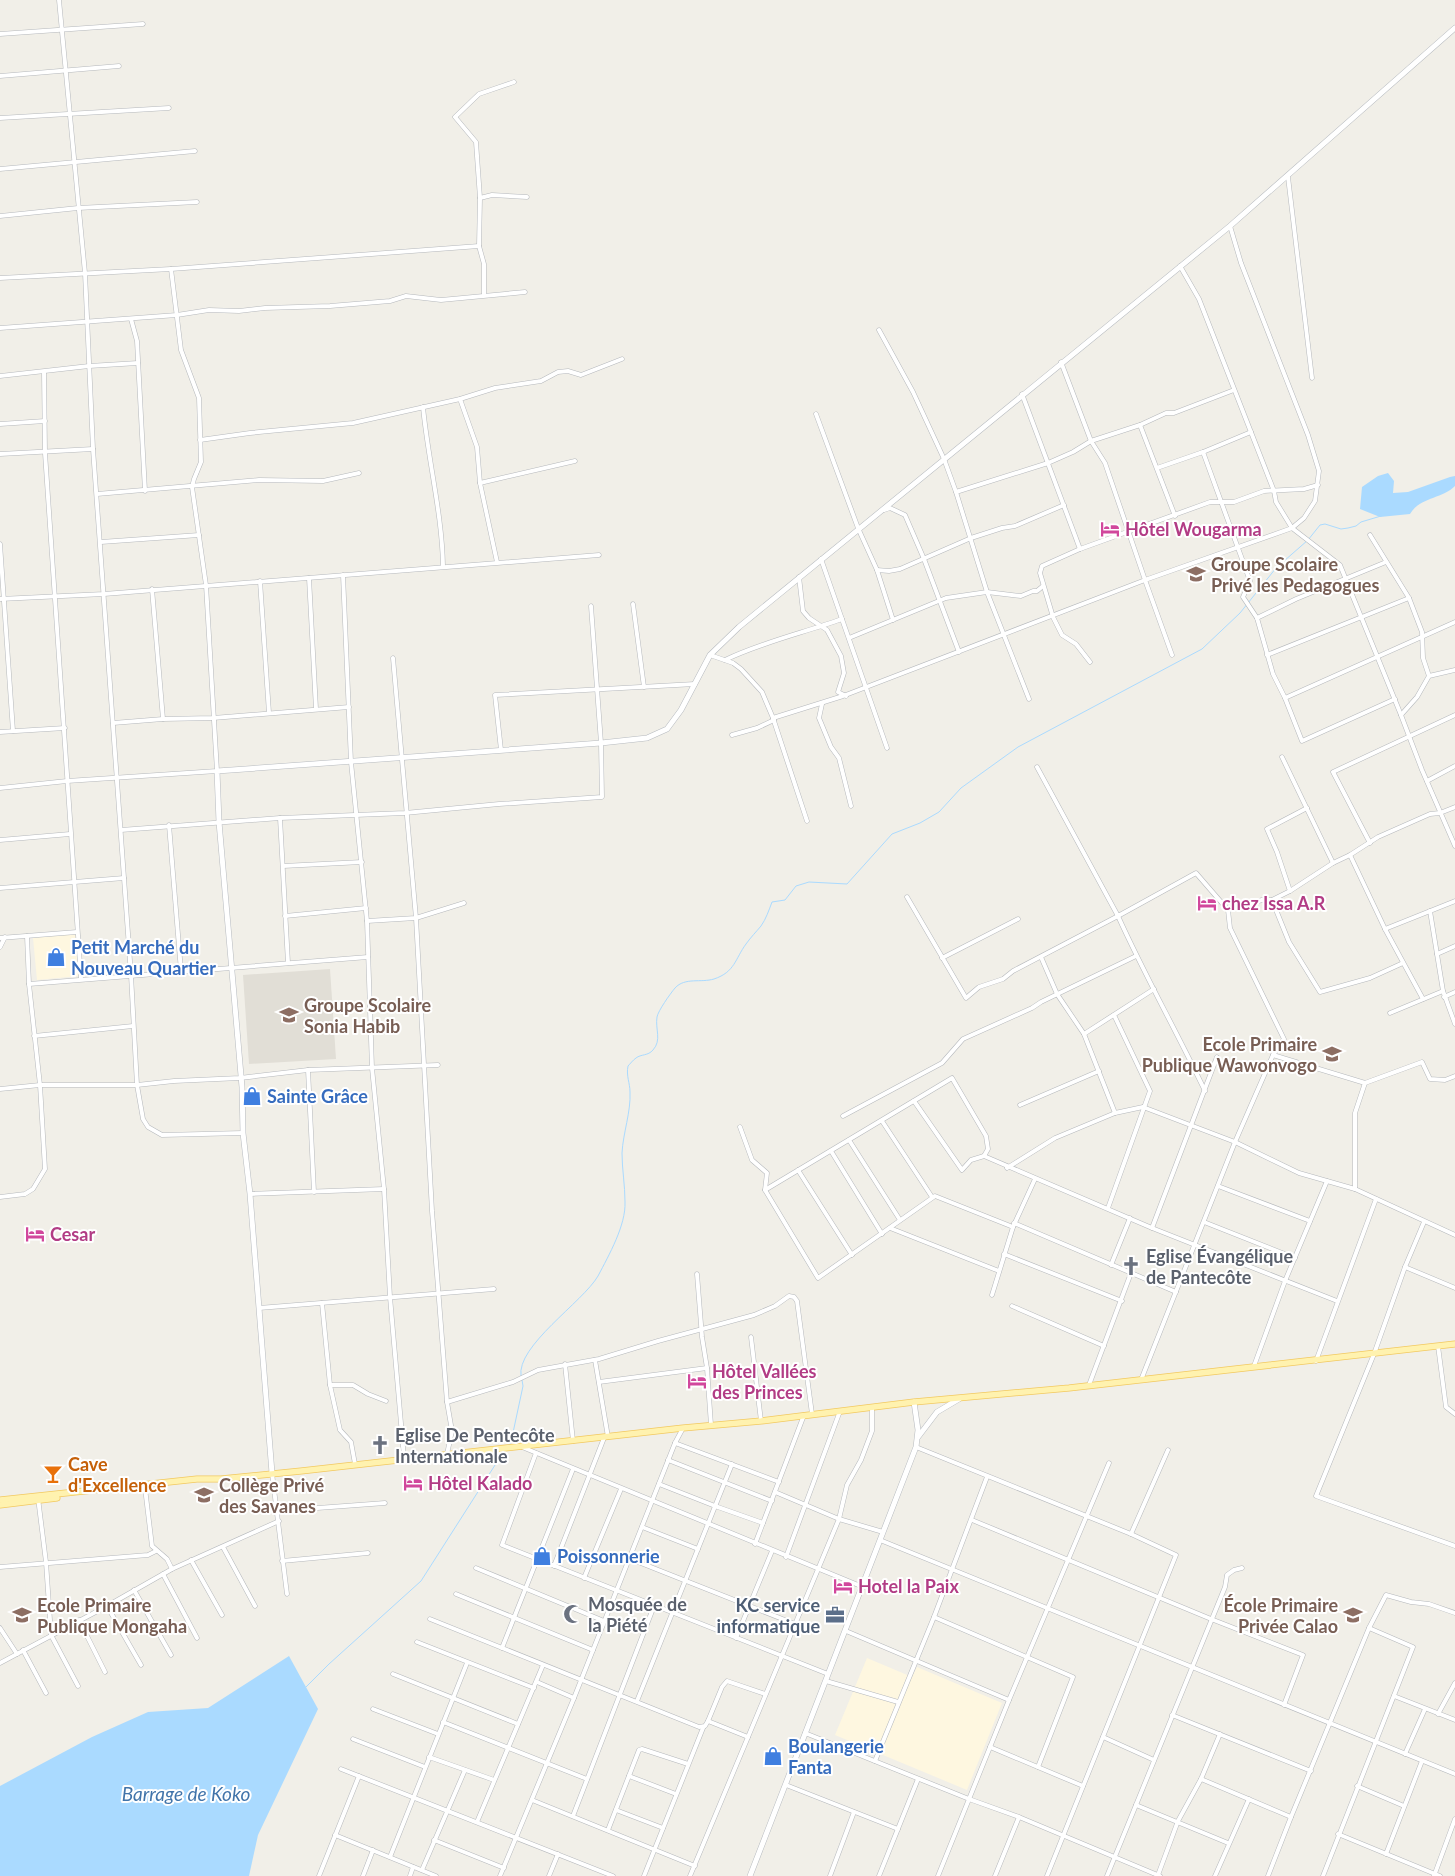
<svg xmlns="http://www.w3.org/2000/svg" width="1455" height="1876" viewBox="0 0 1455 1876" font-family="Lato,sans-serif">
	<style>
		.commercial { fill: #fef7e0 }
		.education { fill: #e1ded6 }
		.water { fill: #aadaff }
		.lines { fill: none; stroke-linecap: round; stroke-linejoin: round }
		.stream { stroke: #aadaff; stroke-width: 1 }
		.street-casing { stroke: #b5b8bc; stroke-width: 5 }
		.secondary-casing { stroke: #b6babf; stroke-width: 6 }
		.primary-casing { stroke: #f2c960; stroke-width: 7 }
		.street { stroke: #fff; stroke-width: 4 }
		.secondary { stroke: #fff; stroke-width: 5 }
		.primary { stroke: #fff2af; stroke-width: 5.5 }
		.labels { text-anchor: middle; dominant-baseline: central; stroke-width: 4; stroke-linejoin: round; paint-order: stroke }
		.hotel-label { font-size: 18px; font-weight: bold; fill: #b23c85; stroke: #fff; text-anchor: start }
		.education-label { font-size: 18px; font-weight: bold; fill: #785e54; stroke: #fff; text-anchor: start }
		.shop-label { font-size: 18px; font-weight: bold; fill: #366cbe; stroke: #fff; text-anchor: start }
		.worship-label { font-size: 18px; font-weight: bold; fill: #5b616d; stroke: #fff; text-anchor: start }
		.food-label { font-size: 18px; font-weight: bold; fill: #c56008; stroke: #fff; text-anchor: start }
		.service-label { font-size: 18px; font-weight: bold; fill: #4e5e75; stroke: #fff; text-anchor: end }
		.water-label { font-size: 19px; font-style: italic; fill: #4174aa; stroke: #fff }
	</style>
	<rect width="100%" height="100%" fill="#f1efe8"/>
	<g class="commercial">
		<polygon points="75,934 79,976 37,980 33,938"/>
		<polygon points="867,1658 912,1677 917,1667 1002,1703 967,1790 835,1735"/>
	</g>
	<polygon class="education" points="330,969 336,1059 249,1064 243,975"/>
	<g class="water">
		<path d="M1388,473L1394,481L1393,493L1408,492L1450,477L1455,476V486C1442,499 1420,497 1410,514L1380,517L1360,509L1362,487L1378,476Z"/>
		<polygon points="289,1656 318,1709 258,1835 249,1876 0,1876 0,1786 92,1737 148,1712 208,1708"/>
	</g>
	<g class="lines">
		<g class="stream">
			<path d="M521,1376C516,1346 583,1302 598,1276C609,1255 626,1225 625,1202C625,1185 622,1169 622,1153C623,1133 631,1112 630,1092C630,1083 626,1076 628,1066C630,1064 633,1060 636,1058C641,1054 648,1056 653,1050C662,1040 655,1029 657,1017C658,1011 670,994 675,988C685,977 701,983 714,979C735,972 735,959 746,944C751,937 756,932 761,926C766,919 769,910 772,902L785,900L796,886L809,882L847,884L892,834L920,823L939,812L961,788L1018,747L1202,649L1240,613L1276,568L1308,540L1320,525L1325,524L1341,529L1348,528L1356,526L1361,522L1381,516"/>
			<polyline points="508,1446 511,1442 523,1386 522,1380"/>
			<polyline points="306,1687 329,1664 421,1581 504,1451"/>
		</g>
		<g class="street-casing">
			<g id="street">
				<polyline points="59,0 85,273 93,449 131,975 137,1085 143,1119 148,1127 162,1135 243,1133"/>
				<polyline points="0,34 143,24"/>
				<polyline points="0,76 119,66"/>
				<polyline points="0,118 169,108"/>
				<polyline points="0,169 195,151"/>
				<polyline points="1288,177 1312,378"/>
				<polyline points="480,198 492,195 527,197"/>
				<polyline points="0,216 78,208 197,202"/>
				<polyline points="1180,266 1199,299 1274,491 1276,502 1292,528 1340,565 1401,715 1422,770 1455,846"/>
				<polyline points="0,278 171,269 479,246"/>
				<polyline points="484,295 484,264 479,246 480,198 476,142 455,117 479,94 514,82"/>
				<polyline points="131,319 137,341 145,491"/>
				<polyline points="0,328 177,315 209,310 239,311 265,308 330,306 390,301 406,296 441,300 525,292"/>
				<polyline points="879,330 913,392 944,459 956,492 987,592 1029,699"/>
				<polyline points="1061,362 1091,441 1105,463 1145,580 1172,655"/>
				<polyline points="44,372 45,453 81,979"/>
				<polyline points="0,376 89,366 138,363"/>
				<polyline points="1022,394 1080,549"/>
				<polyline points="460,399 477,447 480,483 497,562"/>
				<path d="M423,407C428,460 442,513 443,566"/>
				<polyline points="816,414 858,528 877,570 893,620"/>
				<polyline points="0,424 45,421"/>
				<polyline points="1140,425 1175,516"/>
				<polyline points="200,440 250,433 353,423 460,399 495,388 541,381 558,372 568,371 581,375 622,359"/>
				<polyline points="1203,452 1251,432"/>
				<polyline points="0,454 93,449"/>
				<polyline points="1157,468 1203,452 1250,581 1243,597 1257,618 1273,674 1285,698 1302,741 1395,699"/>
				<polyline points="480,483 575,461"/>
				<polyline points="956,492 1048,463 1073,452 1091,441 1140,425 1166,413 1174,413 1234,390"/>
				<polyline points="97,494 259,480 323,481 359,473"/>
				<polyline points="884,510 890,508 905,515 924,559 959,652"/>
				<polyline points="1370,535 1409,598 1422,632 1423,658 1429,676"/>
				<polyline points="101,542 199,535"/>
				<polyline points="0,544 13,731"/>
				<polyline points="821,559 887,748"/>
				<polyline points="877,570 889,571 900,569 971,538 1002,528 1015,526 1064,505"/>
				<polyline points="343,575 351,762 367,921 372,1068 384,1189 390,1297 404,1458"/>
				<polyline points="799,577 803,611 809,618 827,630 841,656 844,673 838,692 846,696"/>
				<polyline points="309,578 316,709"/>
				<polyline points="260,581 269,713"/>
				<polyline points="152,589 163,719"/>
				<polyline points="0,599 104,594 599,555"/>
				<polyline points="633,604 644,687"/>
				<polyline points="1257,618 1296,599 1386,562"/>
				<polyline points="849,638 946,598 987,592 1021,596 1033,591 1037,591 1043,586"/>
				<polyline points="710,655 733,663 741,669 762,692 773,718 807,821"/>
				<polyline points="1267,655 1409,598"/>
				<polyline points="393,658 416,918 432,1211 447,1402 452,1431 447,1454"/>
				<path d="M725,660C762,642 803,633 842,619"/>
				<polyline points="1090,662 1076,644 1062,635 1053,617 1040,573 1042,566 1080,549 1210,502 1234,502 1264,491 1304,489 1318,485"/>
				<polyline points="1285,698 1455,622"/>
				<polyline points="822,704 819,718 831,747 839,758 851,806"/>
				<polyline points="1401,715 1417,697 1429,676 1455,670"/>
				<polyline points="773,718 843,696 1145,580 1292,528 1304,518 1315,501 1319,471 1308,435 1241,263 1230,226"/>
				<polyline points="113,723 163,719 213,718 349,707"/>
				<polyline points="0,732 65,728"/>
				<polyline points="732,735 757,728 774,720"/>
				<polyline points="501,750 495,695 695,684"/>
				<polyline points="1282,757 1333,863"/>
				<polyline points="1037,767 1118,916 1196,873 1228,910 1230,928 1284,1039 1273,1055 1235,1142 1141,1380"/>
				<polyline points="1427,781 1455,766"/>
				<polyline points="0,788 67,781 217,771 206,585 192,487 194,479 201,462 199,398 181,350 171,269"/>
				<polyline points="280,818 288,963"/>
				<polyline points="169,825 181,971"/>
				<polyline points="121,830 280,818 405,813 499,804 602,797 601,743 591,606"/>
				<polyline points="0,840 70,834"/>
				<polyline points="1370,843 1333,772 1455,715"/>
				<polyline points="1350,855 1385,929 1423,999"/>
				<polyline points="283,866 362,862"/>
				<polyline points="0,888 124,878"/>
				<polyline points="1290,891 1277,852 1267,829 1307,808"/>
				<path d="M907,897L966,998L979,987L1003,979L1013,971L1118,916C1145,976 1177,1032 1205,1091"/>
				<polyline points="1272,900 1289,942 1320,992 1370,978 1403,963"/>
				<polyline points="1228,910 1262,900 1272,900 1290,891 1333,863 1350,855 1378,837 1430,814 1440,813 1455,807"/>
				<polyline points="1430,911 1443,991 1455,1024"/>
				<polyline points="285,916 366,908"/>
				<polyline points="367,921 416,918 464,903"/>
				<polyline points="1385,929 1455,901"/>
				<polyline points="0,938 77,932"/>
				<polyline points="0,947 5,937"/>
				<polyline points="1437,954 1455,946"/>
				<polyline points="1041,957 1057,994 1084,1034 1115,1113"/>
				<polyline points="942,958 1018,919"/>
				<polyline points="29,984 368,957"/>
				<polyline points="1444,997 1455,992"/>
				<polyline points="1390,1013 1443,991"/>
				<polyline points="1084,1034 1154,989"/>
				<polyline points="34,1036 133,1026"/>
				<polyline points="1273,1055 1365,1083"/>
				<polyline points="308,1070 314,1192"/>
				<polyline points="0,1089 40,1085 137,1085 174,1081 240,1078 308,1070 438,1065"/>
				<polyline points="914,1101 962,1170 971,1160 984,1156 1152,1228 1337,1301"/>
				<polyline points="1020,1105 1099,1071"/>
				<polyline points="843,1116 942,1063 963,1039 1032,1008 1041,1002 1136,956"/>
				<polyline points="882,1121 932,1197"/>
				<polyline points="740,1127 752,1160 767,1173 765,1190 818,1278 935,1196 1013,1227"/>
				<polyline points="849,1140 900,1220"/>
				<polyline points="831,1151 882,1234"/>
				<polyline points="1007,1168 1055,1138 1115,1113 1143,1107 1235,1142 1299,1173 1355,1189 1455,1235"/>
				<polyline points="798,1170 852,1255"/>
				<polyline points="1218,1186 1310,1221"/>
				<polyline points="1355,1189 1355,1113 1365,1083 1422,1062 1430,1079 1445,1080 1455,1076"/>
				<polyline points="765,1190 952,1078 986,1136 988,1149 984,1156"/>
				<polyline points="250,1194 384,1189"/>
				<polyline points="0,1197 25,1194 33,1189 45,1169 40,1085 29,984 27,936"/>
				<polyline points="1108,1208 1150,1091 1114,1015"/>
				<polyline points="1204,1222 1295,1258"/>
				<polyline points="1424,1222 1405,1267 1374,1354 1316,1496 1455,1546"/>
				<polyline points="1014,1223 1176,1292"/>
				<polyline points="890,1228 999,1271"/>
				<polyline points="1152,1228 1217,1057"/>
				<polyline points="1004,1254 1122,1301"/>
				<polyline points="1111,1265 1130,1218"/>
				<polyline points="1405,1267 1455,1288"/>
				<polyline points="697,1274 702,1337 707,1368 711,1425"/>
				<polyline points="992,1295 1013,1227 1035,1179"/>
				<polyline points="322,1303 330,1385 340,1430 351,1442 355,1464"/>
				<polyline points="1012,1306 1104,1346"/>
				<polyline points="259,1308 494,1289"/>
				<polyline points="751,1337 761,1421"/>
				<polyline points="1438,1346 1446,1407 1455,1414"/>
				<polyline points="595,1360 608,1437"/>
				<polyline points="1316,1361 1376,1199"/>
				<polyline points="565,1364 573,1441"/>
				<polyline points="1254,1366 1285,1281 1327,1181"/>
				<polyline points="599,1382 707,1368"/>
				<polyline points="330,1385 353,1385 368,1394 386,1401"/>
				<polyline points="1089,1385 1131,1273"/>
				<polyline points="447,1402 513,1382 538,1370 599,1359 658,1341 754,1315 775,1306 789,1296 794,1297 797,1301 812,1414"/>
				<polyline points="675,1443 779,1482"/>
				<polyline points="522,1447 863,1587"/>
				<polyline points="916,1447 1131,1534 1176,1555 1047,1876"/>
				<polyline points="536,1453 502,1545 828,1674"/>
				<polyline points="668,1460 772,1501"/>
				<polyline points="272,1473 287,1594"/>
				<polyline points="659,1484 715,1506 763,1523"/>
				<polyline points="145,1488 152,1546 167,1559 172,1569"/>
				<polyline points="775,1492 839,1519 883,1532"/>
				<polyline points="38,1498 46,1562 51,1635 78,1686"/>
				<polyline points="277,1511 385,1503"/>
				<polyline points="972,1520 1211,1619 1303,1655 1284,1705"/>
				<polyline points="642,1527 698,1549"/>
				<polyline points="1131,1534 1168,1450"/>
				<polyline points="880,1540 1455,1774"/>
				<polyline points="755,1544 804,1415"/>
				<polyline points="223,1547 255,1606"/>
				<polyline points="786,1557 840,1411"/>
				<polyline points="628,1558 795,1624"/>
				<polyline points="191,1560 222,1615"/>
				<polyline points="282,1561 368,1553"/>
				<polyline points="554,1566 604,1438"/>
				<polyline points="0,1567 148,1555 156,1551"/>
				<polyline points="476,1568 604,1621"/>
				<polyline points="163,1574 197,1638"/>
				<polyline points="584,1578 621,1489"/>
				<polyline points="134,1590 171,1655"/>
				<polyline points="456,1594 593,1650"/>
				<polyline points="107,1606 141,1665"/>
				<polyline points="934,1617 1073,1677 1038,1767"/>
				<polyline points="430,1619 699,1727 705,1726 708,1721 748,1737"/>
				<polyline points="79,1620 105,1672"/>
				<polyline points="0,1628 17,1654"/>
				<polyline points="846,1631 1009,1700"/>
				<polyline points="736,1638 772,1551"/>
				<polyline points="417,1642 534,1688"/>
				<polyline points="502,1648 573,1469"/>
				<polyline points="23,1650 46,1693"/>
				<polyline points="0,1663 107,1606 172,1569 279,1521"/>
				<polyline points="393,1674 518,1724"/>
				<polyline points="826,1681 898,1702"/>
				<polyline points="537,1682 574,1698"/>
				<polyline points="1394,1696 1455,1720"/>
				<polyline points="637,1701 732,1464"/>
				<polyline points="373,1709 438,1734"/>
				<polyline points="1438,1714 1455,1683"/>
				<polyline points="1172,1715 1311,1771"/>
				<polyline points="708,1721 722,1687 727,1681 765,1694"/>
				<polyline points="443,1722 587,1779"/>
				<polyline points="805,1733 969,1799 1019,1817 1160,1876"/>
				<polyline points="1103,1737 1154,1760"/>
				<polyline points="353,1739 425,1767"/>
				<polyline points="990,1747 1083,1786"/>
				<polyline points="1405,1754 1425,1709"/>
				<polyline points="429,1757 494,1780"/>
				<polyline points="875,1761 934,1617 987,1477"/>
				<polyline points="341,1769 613,1876"/>
				<polyline points="629,1776 676,1794"/>
				<polyline points="1201,1779 1291,1817"/>
				<polyline points="786,1785 898,1829"/>
				<polyline points="1357,1786 1404,1806"/>
				<polyline points="532,1800 695,1866"/>
				<polyline points="1136,1805 1228,1843"/>
				<polyline points="616,1810 663,1828"/>
				<polyline points="573,1816 654,1606"/>
				<polyline points="477,1822 543,1665"/>
				<polyline points="608,1830 639,1750 642,1749 688,1764"/>
				<polyline points="1338,1834 1440,1876"/>
				<polyline points="335,1835 436,1876"/>
				<polyline points="434,1840 504,1868"/>
				<polyline points="1386,1854 1422,1761"/>
				<polyline points="390,1857 467,1663"/>
				<polyline points="422,1870 465,1770"/>
				<polyline points="1158,1875 1178,1821 1201,1779 1220,1734"/>
				<polyline points="319,1876 359,1776"/>
				<polyline points="363,1876 373,1850"/>
				<polyline points="410,1876 413,1867"/>
				<polyline points="500,1876 574,1698 675,1443 683,1428"/>
				<polyline points="549,1876 558,1854"/>
				<polyline points="644,1876 703,1728"/>
				<polyline points="690,1876 839,1519 847,1485 861,1460 872,1431 872,1407"/>
				<polyline points="830,1876 854,1812"/>
				<polyline points="879,1876 918,1779"/>
				<polyline points="938,1876 1009,1700 1109,1463"/>
				<polyline points="995,1876 1019,1817"/>
				<polyline points="1107,1876 1225,1587 1227,1575 1234,1570 1242,1568"/>
				<polyline points="1215,1876 1249,1799"/>
				<polyline points="1268,1876 1291,1817 1369,1628 1386,1595 1411,1602 1429,1604 1455,1613"/>
				<polyline points="1323,1876 1413,1647 1369,1628"/>
				<polyline points="1434,1876 1455,1819"/>
			</g>
		</g>
		<g class="secondary-casing">
			<g id="secondary">
				<polyline points="918,1437 937,1412 959,1399"/>
				<polyline points="272,1473 250,1194 243,1133 242,1087 219,822 217,771 601,743 647,738 667,729 681,710 710,655 739,627 1230,226 1455,28"/>
				<polyline points="750,1876 916,1447 918,1430 914,1402"/>
			</g>
		</g>
		<g class="primary-casing">
			<g id="primary">
				<polyline points="0,1500 197,1479 221,1479 301,1471 683,1428 761,1421 914,1402 1069,1388 1455,1344"/>
				<polyline points="0,1505 57,1498"/>
			</g>
		</g>
		<use href="#street" class="street"/>
		<use href="#secondary" class="secondary"/>
		<use href="#primary" class="primary"/>
	</g>
	<defs>
		<g id="hotel-bare" transform="scale(1.5)"><path d="M-6-4.5h1.5V1H6V5H4.5V3h-9V5H-6ZM-4 0a1.8 1.8 0 1 1 3.6 0ZM.5 0V-2.5h3Q6-2.5 6 0Z" fill="#d1479c" stroke="#fff" stroke-width="2.5" paint-order="stroke"/></g>
		<g id="school-bare" transform="scale(1.5)"><path d="M0-5L7-2L0 1L-7-2ZM-4 1L0 2.5L4 1V4Q0 6-4 4Z" fill="#8d6e63" stroke="#fff" stroke-width="2.5" paint-order="stroke"/></g>
		<g id="shop-bare" transform="scale(1.5)"><path d="M-5-2.5h2.3a2.7 3.5 0 0 1 5.4 0H5L5.5 6h-11ZM-1.5-2.5h3a1.5 2.3 0 0 0-3 0Z" fill="#3f7fe0" stroke="#fff" stroke-width="2.5" paint-order="stroke"/></g>
		<g id="church-bare" transform="scale(1.5)"><path d="M-1.2-6h2.4v3.5h3.3v2.4h-3.3V6h-2.4V-.1h-3.3v-2.4h3.3Z" fill="#6b7280" stroke="#fff" stroke-width="2.5" paint-order="stroke"/></g>
		<g id="bar-bare" transform="scale(1.5)"><path d="M-6-5H6L.8 .8V4.5H3.5V6h-7V4.5H-.8V.8Z" fill="#e8710a" stroke="#fff" stroke-width="2.5" paint-order="stroke"/></g>
		<g id="mosque-bare" transform="scale(1.5)"><path d="M3.5-4.9A6 6 0 1 0 3.5 4.9A5 5 0 1 1 3.5-4.9Z" fill="#6b7280" stroke="#fff" stroke-width="2.5" paint-order="stroke"/></g>
		<g id="office-bare" transform="scale(1.5)"><path d="M-6-3h4V-5.5h4V-3h4V5H-6ZM-1-4.5V-3h2v-1.5ZM-6 0V1H6V0Z" fill="#5c6f8a" stroke="#fff" stroke-width="2.5" paint-order="stroke"/></g>
	</defs>
	<g fill-rule="evenodd">
		<use href="#hotel-bare" x="1110" y="529"/>
		<use href="#school-bare" x="1196" y="574"/>
		<use href="#hotel-bare" x="1207" y="903"/>
		<use href="#shop-bare" x="56" y="957"/>
		<use href="#school-bare" x="289" y="1015"/>
		<use href="#school-bare" x="1332" y="1054"/>
		<use href="#shop-bare" x="252" y="1096"/>
		<use href="#hotel-bare" x="35" y="1234"/>
		<use href="#church-bare" x="1131" y="1266"/>
		<use href="#hotel-bare" x="697" y="1381"/>
		<use href="#church-bare" x="380" y="1445"/>
		<use href="#bar-bare" x="53" y="1474"/>
		<use href="#hotel-bare" x="413" y="1483"/>
		<use href="#school-bare" x="204" y="1495"/>
		<use href="#shop-bare" x="542" y="1556"/>
		<use href="#hotel-bare" x="843" y="1586"/>
		<use href="#mosque-bare" x="573" y="1614"/>
		<use href="#school-bare" x="22" y="1615"/>
		<use href="#office-bare" x="835" y="1615"/>
		<use href="#school-bare" x="1353" y="1615"/>
		<use href="#shop-bare" x="773" y="1756"/>
	</g>
	<g class="labels">
		<g class="hotel-label">
			<text x="1125" y="529">Hôtel Wougarma</text>
			<text x="1222" y="903">chez Issa A.R</text>
			<text x="50" y="1234">Cesar</text>
			<text x="712" y="1371">Hôtel Vallées<tspan x="712" dy="21">des Princes</tspan></text>
			<text x="428" y="1483">Hôtel Kalado</text>
			<text x="858" y="1586">Hotel la Paix</text>
		</g>
		<g class="education-label">
			<text x="1211" y="564">Groupe Scolaire<tspan x="1211" dy="21">Privé les Pedagogues</tspan></text>
			<text x="304" y="1005">Groupe Scolaire<tspan x="304" dy="21">Sonia Habib</tspan></text>
			<text x="1317" y="1044" text-anchor="end">Ecole Primaire<tspan x="1317" dy="21">Publique Wawonvogo</tspan></text>
			<text x="219" y="1485">Collège Privé<tspan x="219" dy="21">des Savanes</tspan></text>
			<text x="37" y="1605">Ecole Primaire<tspan x="37" dy="21">Publique Mongaha</tspan></text>
			<text x="1338" y="1605" text-anchor="end">École Primaire<tspan x="1338" dy="21">Privée Calao</tspan></text>
		</g>
		<g class="shop-label">
			<text x="71" y="947">Petit Marché du<tspan x="71" dy="21">Nouveau Quartier</tspan></text>
			<text x="267" y="1096">Sainte Grâce</text>
			<text x="557" y="1556">Poissonnerie</text>
			<text x="788" y="1746">Boulangerie<tspan x="788" dy="21">Fanta</tspan></text>
		</g>
		<g class="worship-label">
			<text x="1146" y="1256">Eglise Évangélique<tspan x="1146" dy="21">de Pantecôte</tspan></text>
			<text x="395" y="1435">Eglise De Pentecôte<tspan x="395" dy="21">Internationale</tspan></text>
			<text x="588" y="1604">Mosquée de<tspan x="588" dy="21">la Piété</tspan></text>
		</g>
		<g class="food-label">
			<text x="68" y="1464">Cave<tspan x="68" dy="21">d'Excellence</tspan></text>
		</g>
		<g class="service-label">
			<text x="820" y="1605">KC service<tspan x="820" dy="21">informatique</tspan></text>
		</g>
		<g class="water-label">
			<text x="186" y="1793">Barrage de Koko</text>
		</g>
	</g>
</svg>
